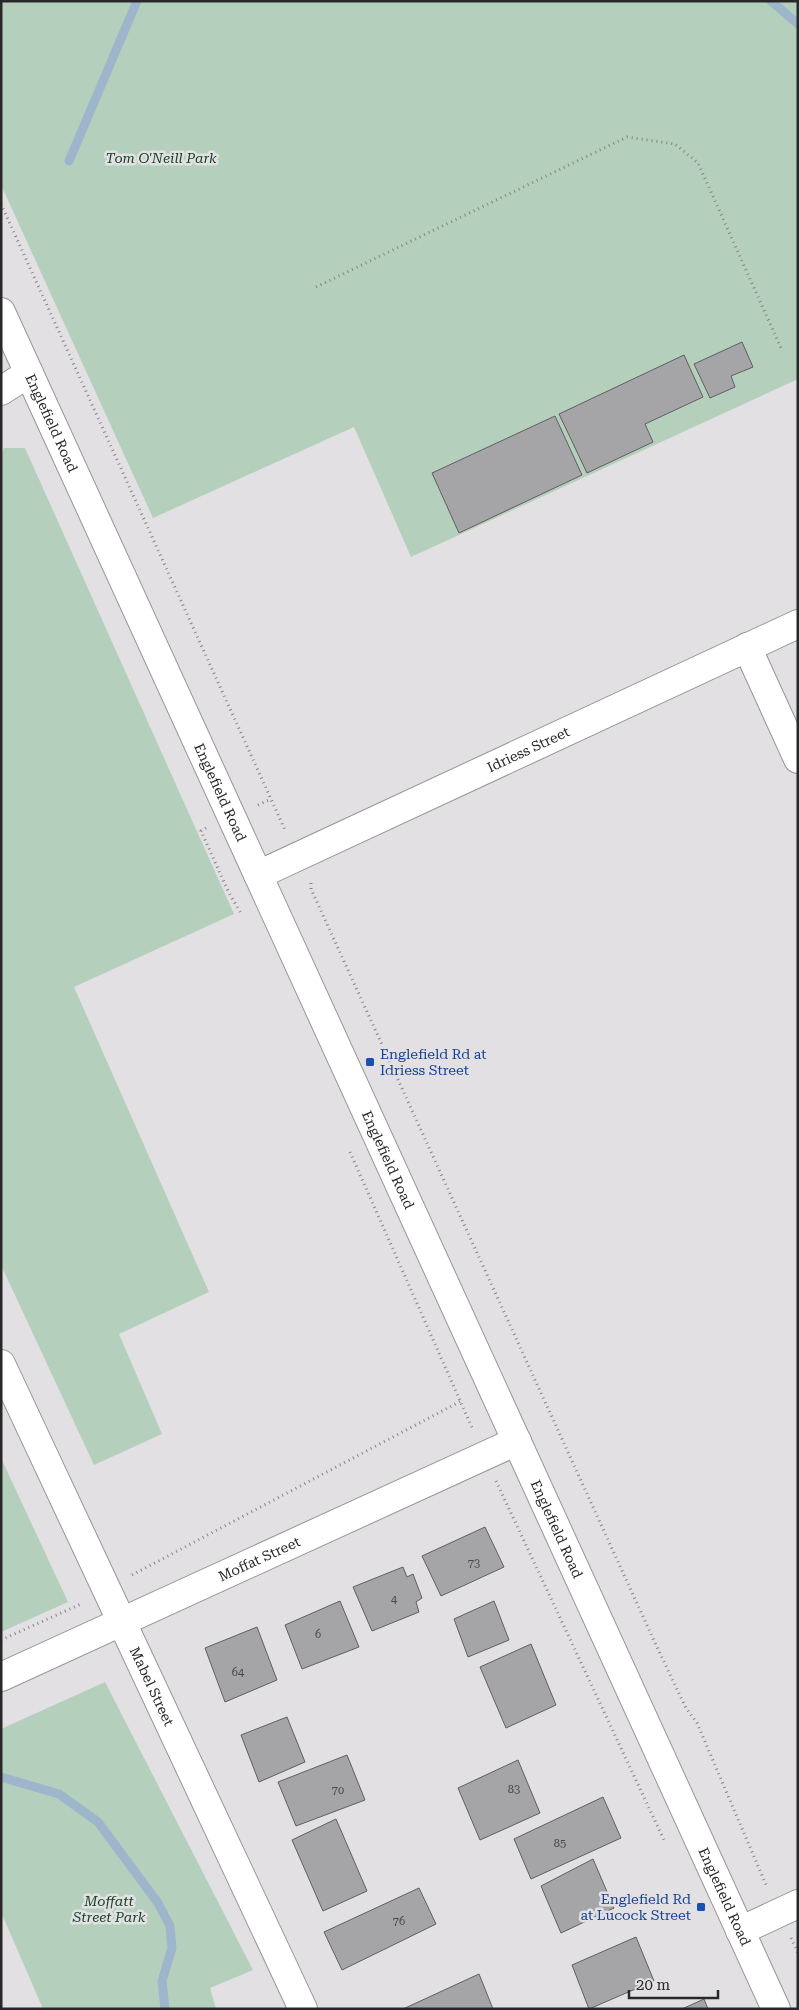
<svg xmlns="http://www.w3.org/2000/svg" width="799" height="2010" viewBox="0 0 799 2010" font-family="'Roboto Serif',serif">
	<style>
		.green { fill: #b4d0bc }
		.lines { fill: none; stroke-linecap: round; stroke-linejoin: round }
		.stream { stroke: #9db6cc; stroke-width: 9 }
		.building { fill: #a5a4a7; stroke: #5f5e61 }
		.minor-casing { stroke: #979598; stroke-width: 30 }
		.secondary-casing { stroke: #979598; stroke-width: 30 }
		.path { stroke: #868587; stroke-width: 3; stroke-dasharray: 1 4; stroke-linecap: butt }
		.minor { stroke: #fff; stroke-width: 28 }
		.secondary { stroke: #fff; stroke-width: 28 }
		.transit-dot { fill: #1a4fb4; stroke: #e2e0e3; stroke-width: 2 }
		.labels { text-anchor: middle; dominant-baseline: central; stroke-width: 5; stroke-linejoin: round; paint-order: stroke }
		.number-label { font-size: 11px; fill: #484748 }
		.park-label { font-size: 14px; font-style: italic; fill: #154427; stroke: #e2e0e3 }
		.street-label { font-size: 14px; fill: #292829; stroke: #e2e0e3 }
		.transit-label { font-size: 14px; fill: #164399; stroke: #e2e0e3; text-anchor: start }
	</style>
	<rect width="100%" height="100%" fill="#e2e0e3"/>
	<g class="green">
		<polygon points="1,1 798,1 798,379 411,557 354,427 153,518 1,185"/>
		<polygon points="4,448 25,448 234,914 74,987 209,1292 119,1334 162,1434 94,1465 1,1265 1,456"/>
		<polygon points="1,1458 68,1602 1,1632"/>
		<polygon points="105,1682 253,1970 210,1988 216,2009 43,2009 1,1912 1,1729"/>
	</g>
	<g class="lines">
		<g class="stream">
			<polyline points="771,1 798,24"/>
			<polyline points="69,161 137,1"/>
			<polyline points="1,1777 59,1794 98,1822 158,1903 170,1926 172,1948 162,1981 165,2009"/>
		</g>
	</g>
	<g class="building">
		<polygon points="742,342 753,367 731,376 735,387 710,398 694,364"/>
		<polygon points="684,355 703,397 645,424 653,442 587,473 559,414"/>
		<polygon points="555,416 582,475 459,533 432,473"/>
		<polygon points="485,1527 504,1567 441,1596 422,1556"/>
		<polygon points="403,1567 407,1577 413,1574 422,1598 416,1602 419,1612 372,1631 353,1587"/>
		<polygon points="340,1601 359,1647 302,1669 285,1625"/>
		<polygon points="494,1601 509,1640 468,1657 454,1619"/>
		<polygon points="257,1627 277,1680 225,1702 205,1648"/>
		<polygon points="531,1644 556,1705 506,1728 480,1667"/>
		<polygon points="287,1717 305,1762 259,1782 241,1735"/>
		<polygon points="347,1755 365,1800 296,1826 278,1782"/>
		<polygon points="518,1760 540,1813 480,1840 458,1788"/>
		<polygon points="603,1797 621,1838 531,1879 514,1839"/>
		<polygon points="336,1819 367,1891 323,1911 292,1840"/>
		<polygon points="593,1859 614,1908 561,1933 541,1886"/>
		<polygon points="419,1888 436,1924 342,1970 324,1932"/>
		<polygon points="636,1937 654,1981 589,2009 572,1965"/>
		<polygon points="479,1974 493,2009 403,2009"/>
		<polygon points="704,1999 708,2009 682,2009"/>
	</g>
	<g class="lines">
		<g class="minor-casing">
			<g id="minor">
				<polyline points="1,391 29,373"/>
				<polyline points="747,647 798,759"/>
				<path id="s1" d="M258,875L798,624"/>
				<path id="s2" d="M1,1364L303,2009"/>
				<path id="s3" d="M1,1677L517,1441"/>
				<polyline points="740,1931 798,1904"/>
			</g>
		</g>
		<g class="secondary-casing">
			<g id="secondary">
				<path id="s4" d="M1,312L776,2009"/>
			</g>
		</g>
		<g class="path">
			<polyline points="1,204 285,830"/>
			<polyline points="316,287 627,137 675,144 698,163 781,348"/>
			<polyline points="258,805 271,799"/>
			<polyline points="206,828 201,831 229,893 242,915"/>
			<polyline points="311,883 311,889 656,1645 686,1708 697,1723 767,1887"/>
			<polyline points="350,1152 473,1430"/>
			<polyline points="496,1481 664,1840"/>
			<polyline points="132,1575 461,1401"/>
			<polyline points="1,1640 81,1604"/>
			<polyline points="791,1938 798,1953"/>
		</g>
		<use href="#minor" class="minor"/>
		<use href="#secondary" class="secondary"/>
	</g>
	<g class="transit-dot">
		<rect x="365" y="1057" width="10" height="10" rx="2.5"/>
		<rect x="696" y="1902" width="10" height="10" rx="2.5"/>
	</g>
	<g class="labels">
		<g class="number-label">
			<text x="474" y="1563">73</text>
			<text x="394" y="1599">4</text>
			<text x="318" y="1634">6</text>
			<text x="238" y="1672">64</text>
			<text x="514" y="1789">83</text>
			<text x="338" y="1790">70</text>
			<text x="560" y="1843">85</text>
			<text x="399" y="1921">76</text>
		</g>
		<g class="park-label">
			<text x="161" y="158">Tom O'Neill Park</text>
			<text x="109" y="1901">Moffatt<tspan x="109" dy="16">Street Park</tspan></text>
		</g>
		<g class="street-label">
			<text stroke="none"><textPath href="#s4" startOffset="122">Englefield Road</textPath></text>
			<text stroke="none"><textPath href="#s1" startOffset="298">Idriess Street</textPath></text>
			<text stroke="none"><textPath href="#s4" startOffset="528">Englefield Road</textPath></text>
			<text stroke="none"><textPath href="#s4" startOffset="932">Englefield Road</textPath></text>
			<text stroke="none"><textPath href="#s4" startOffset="1338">Englefield Road</textPath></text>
			<text stroke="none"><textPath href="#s3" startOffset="284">Moffat Street</textPath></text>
			<text stroke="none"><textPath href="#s2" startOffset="356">Mabel Street</textPath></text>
			<text stroke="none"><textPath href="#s4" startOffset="1742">Englefield Road</textPath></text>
		</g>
		<g class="transit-label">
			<text x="380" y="1054">Englefield Rd at<tspan x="380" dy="16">Idriess Street</tspan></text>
			<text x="691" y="1899" text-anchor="end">Englefield Rd<tspan x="691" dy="16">at Lucock Street</tspan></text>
		</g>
	</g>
	<rect width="799" height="2010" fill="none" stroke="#292829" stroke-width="5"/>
	<path d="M629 1990v8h89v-8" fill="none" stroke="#292829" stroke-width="2.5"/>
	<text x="636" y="1990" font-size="15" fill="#292829" stroke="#e2e0e3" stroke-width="4" paint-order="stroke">20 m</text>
</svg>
